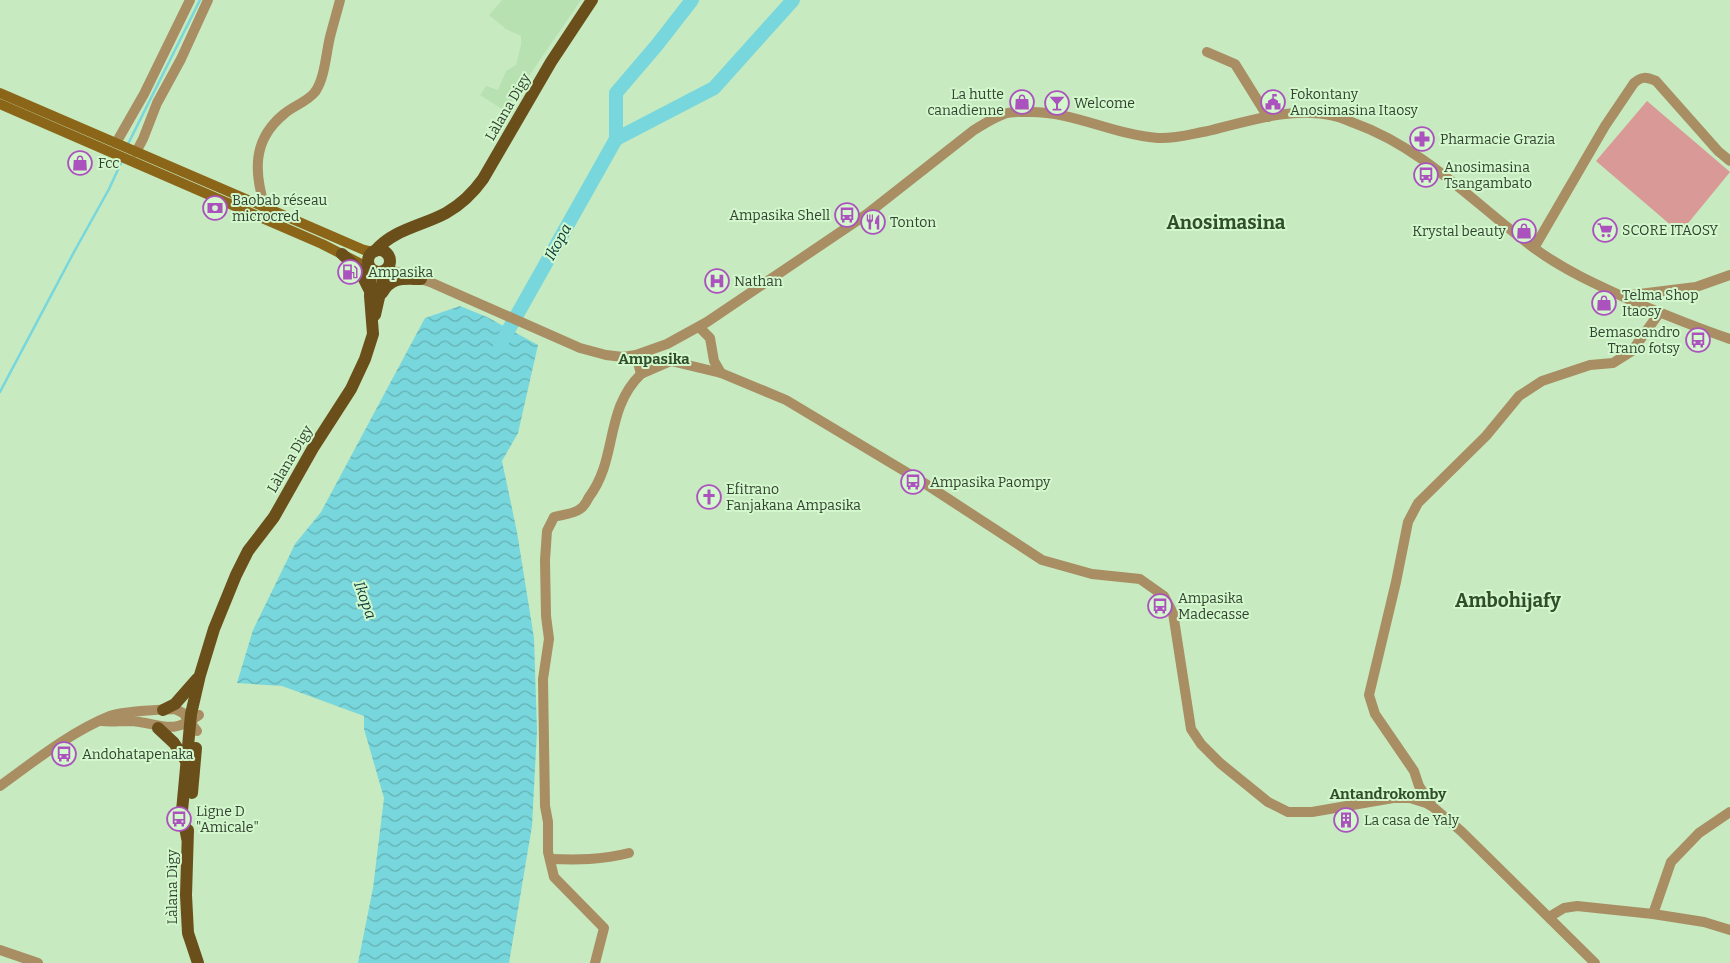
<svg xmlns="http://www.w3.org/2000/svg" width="1730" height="963" viewBox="0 0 1730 963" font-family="Bitter,serif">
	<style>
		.built { fill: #b8e1b1 }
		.park { fill: #d99997 }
		.water { fill: url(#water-waves) }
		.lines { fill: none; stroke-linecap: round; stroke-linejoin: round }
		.stream { stroke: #78d7dc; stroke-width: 2.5 }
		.river { stroke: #78d7dc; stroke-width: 14 }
		.minor { stroke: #a88e62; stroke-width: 10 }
		.tertiary { stroke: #a88e62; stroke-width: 10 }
		.secondary { stroke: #8c6618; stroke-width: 10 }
		.primary { stroke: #6a4f1b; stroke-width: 12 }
		.labels { text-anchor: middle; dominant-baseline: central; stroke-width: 4; stroke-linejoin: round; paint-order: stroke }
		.poi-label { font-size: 14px; fill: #334130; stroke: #d4f8cd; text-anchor: start }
		.street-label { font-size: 14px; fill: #334130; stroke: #d4f8cd }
		.water-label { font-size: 15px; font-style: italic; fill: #073739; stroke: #d4f8cd }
		.neighbourhood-label { font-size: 15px; font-weight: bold; fill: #314e2b; stroke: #d4f8cd }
		.district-label { font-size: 19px; font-weight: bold; fill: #314e2b; stroke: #d4f8cd }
	</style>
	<defs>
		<pattern id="water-waves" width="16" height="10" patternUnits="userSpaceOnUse" patternTransform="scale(1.25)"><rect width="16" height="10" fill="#78d7dc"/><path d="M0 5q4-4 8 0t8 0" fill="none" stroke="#63b0b3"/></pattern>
	</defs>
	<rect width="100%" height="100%" fill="#c7eac0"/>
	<polygon class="built" points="502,0 581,0 505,111 480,95 486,86 498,90 506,71 516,65 521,45 521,36 506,29 489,15"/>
	<polygon class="park" points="1647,101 1730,172 1680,233 1596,161"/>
	<polygon class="water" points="460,306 487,317 538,345 518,433 502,461 517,532 534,638 537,731 532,826 509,963 358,963 373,888 384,798 364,729 364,716 282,686 237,683 253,630 295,544 321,512 425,318"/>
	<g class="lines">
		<g class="stream">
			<polyline points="128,144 200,0"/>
			<polyline points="0,392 74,252 109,189 122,161"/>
		</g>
		<g class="river">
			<polyline points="616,139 714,88 793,0"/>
			<polyline points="500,345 616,139 616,93 657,45 692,0"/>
		</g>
		<g class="minor">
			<polyline points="1207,52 1235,64 1268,117"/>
			<polyline points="116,143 144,94 190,0"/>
			<polyline points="136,152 143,139 157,103 181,59 208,0"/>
			<path d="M265,208C254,172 252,140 284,114C293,106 307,102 315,92C325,78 326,53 330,37C333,25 337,12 340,0"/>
			<path d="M1534,248L1605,126L1634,83C1642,76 1646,77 1656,81L1718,151L1730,161"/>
			<polyline points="1623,296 1696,287 1730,275"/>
			<polyline points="699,327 710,338 714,361 721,373"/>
			<polyline points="641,374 671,361 721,373 786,400 921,481 1042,560 1092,574 1140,579 1164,596 1173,613 1191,729 1201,744 1220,763 1268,802 1288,812 1312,812 1393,798 1410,798 1426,803 1433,807 1461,831 1595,963"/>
			<polyline points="1432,806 1419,786 1414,771 1375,714 1369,695 1396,582 1408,522 1418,503 1486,436 1519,396 1542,381 1590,365 1613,363 1632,351 1660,312"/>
			<path d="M550,859C578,860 601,860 629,853"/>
			<polyline points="1653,914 1704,922 1730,930"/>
			<polyline points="1549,917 1564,908 1577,906 1653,914 1671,862 1699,833 1730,812"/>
			<polyline points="0,950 38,963"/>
			<path d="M595,963L604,928L554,877L548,852V822L545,806L543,679L549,639L546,616L545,560L547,531L554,517C561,515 574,514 580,509C584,507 587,501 589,497C618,459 604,410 641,374L636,355"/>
		</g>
		<g class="tertiary">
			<path d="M387,269L430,282L580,348L606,355L623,357L636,355L667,344L707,322L867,214L974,130C984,124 993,118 1004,114C1011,111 1020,112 1028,112C1073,111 1114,135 1158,138C1175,139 1191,134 1208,131C1249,121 1292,106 1334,116C1341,117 1348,121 1354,123C1424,148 1476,205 1534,248C1565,271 1602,287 1637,303C1668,316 1698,328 1730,339"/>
			<path d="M101,721C111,722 119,721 129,721C159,722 170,737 199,715"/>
			<path d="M0,786C33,762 72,731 110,716C122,711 161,710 175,709L183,713L197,731"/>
		</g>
		<g class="secondary">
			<polyline points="0,93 364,250 373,252"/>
			<polyline points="0,104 322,244 371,269"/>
		</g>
		<g class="primary">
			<circle cx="379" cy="261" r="11"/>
			<path d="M375,251C394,229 422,226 446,213C462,204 473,193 483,179L551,62L592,0"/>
			<polyline points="342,254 360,271 369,289"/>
			<path d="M382,293C392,276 403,279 421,279"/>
			<polyline points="375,315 385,271"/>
			<polyline points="163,710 175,704 197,679"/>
			<polyline points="158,728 174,743 186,761"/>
			<polyline points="192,793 196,748"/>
			<polyline points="188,830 186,895 188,933 198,963"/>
			<polyline points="187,838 182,811 191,714 200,675 214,629 236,575 248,551 274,517 313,448 351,389 365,359 373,334 370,296 371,269"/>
		</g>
	</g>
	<defs>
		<g id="shop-ring" transform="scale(1.25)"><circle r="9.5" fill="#d4f8cd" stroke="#ac52be" stroke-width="1.5"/><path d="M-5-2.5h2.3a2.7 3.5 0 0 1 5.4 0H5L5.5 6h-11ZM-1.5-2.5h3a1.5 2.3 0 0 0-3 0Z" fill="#ac52be"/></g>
		<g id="civic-ring" transform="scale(1.25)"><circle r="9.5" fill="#d4f8cd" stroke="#ac52be" stroke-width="1.5"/><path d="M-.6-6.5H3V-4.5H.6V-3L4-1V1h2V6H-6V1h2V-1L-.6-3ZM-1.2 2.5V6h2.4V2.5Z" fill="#ac52be"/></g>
		<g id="bar-ring" transform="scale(1.25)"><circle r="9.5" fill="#d4f8cd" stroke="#ac52be" stroke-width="1.5"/><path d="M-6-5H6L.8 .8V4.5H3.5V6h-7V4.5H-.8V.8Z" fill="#ac52be"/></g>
		<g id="pharmacy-ring" transform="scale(1.25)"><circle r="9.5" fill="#d4f8cd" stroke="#ac52be" stroke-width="1.5"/><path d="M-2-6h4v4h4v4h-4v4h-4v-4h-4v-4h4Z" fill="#ac52be"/></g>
		<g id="bus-ring" transform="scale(1.25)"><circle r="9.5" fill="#d4f8cd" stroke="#ac52be" stroke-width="1.5"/><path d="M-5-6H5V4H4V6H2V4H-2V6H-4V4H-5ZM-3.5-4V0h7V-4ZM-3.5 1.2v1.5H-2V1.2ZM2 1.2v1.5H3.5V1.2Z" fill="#ac52be"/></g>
		<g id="bank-ring" transform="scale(1.25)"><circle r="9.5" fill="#d4f8cd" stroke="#ac52be" stroke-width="1.5"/><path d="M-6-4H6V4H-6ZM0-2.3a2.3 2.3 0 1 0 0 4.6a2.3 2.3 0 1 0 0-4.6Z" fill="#ac52be"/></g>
		<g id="restaurant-ring" transform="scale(1.25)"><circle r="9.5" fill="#d4f8cd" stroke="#ac52be" stroke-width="1.5"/><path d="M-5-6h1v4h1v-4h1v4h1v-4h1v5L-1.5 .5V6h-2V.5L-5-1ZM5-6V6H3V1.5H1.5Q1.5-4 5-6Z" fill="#ac52be"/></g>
		<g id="supermarket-ring" transform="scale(1.25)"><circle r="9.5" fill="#d4f8cd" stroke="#ac52be" stroke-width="1.5"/><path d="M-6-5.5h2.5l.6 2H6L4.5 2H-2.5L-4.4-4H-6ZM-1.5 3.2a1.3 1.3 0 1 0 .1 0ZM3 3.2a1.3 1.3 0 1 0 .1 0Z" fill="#ac52be"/></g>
		<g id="fuel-ring" transform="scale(1.25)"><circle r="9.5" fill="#d4f8cd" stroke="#ac52be" stroke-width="1.5"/><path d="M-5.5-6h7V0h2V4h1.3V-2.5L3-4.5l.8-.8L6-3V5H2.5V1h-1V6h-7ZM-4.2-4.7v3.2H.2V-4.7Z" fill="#ac52be"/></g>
		<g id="hospital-ring" transform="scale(1.25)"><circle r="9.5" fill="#d4f8cd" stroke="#ac52be" stroke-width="1.5"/><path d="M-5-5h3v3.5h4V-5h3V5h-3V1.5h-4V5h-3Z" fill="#ac52be"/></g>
		<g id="church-ring" transform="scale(1.25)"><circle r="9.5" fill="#d4f8cd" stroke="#ac52be" stroke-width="1.5"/><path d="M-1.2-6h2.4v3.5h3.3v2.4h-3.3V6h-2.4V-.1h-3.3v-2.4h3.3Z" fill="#ac52be"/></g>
		<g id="building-ring" transform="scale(1.25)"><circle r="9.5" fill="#d4f8cd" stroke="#ac52be" stroke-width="1.5"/><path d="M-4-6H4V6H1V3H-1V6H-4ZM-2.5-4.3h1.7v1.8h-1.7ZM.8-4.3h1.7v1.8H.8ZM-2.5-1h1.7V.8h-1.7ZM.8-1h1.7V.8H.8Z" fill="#ac52be"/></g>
	</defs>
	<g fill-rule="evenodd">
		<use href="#shop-ring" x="1022" y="102"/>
		<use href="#civic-ring" x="1273" y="102"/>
		<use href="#bar-ring" x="1057" y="103"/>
		<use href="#pharmacy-ring" x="1422" y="139"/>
		<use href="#shop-ring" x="80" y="163"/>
		<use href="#bus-ring" x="1426" y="175"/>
		<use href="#bank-ring" x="215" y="208"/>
		<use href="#bus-ring" x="847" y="215"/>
		<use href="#restaurant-ring" x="873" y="222"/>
		<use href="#supermarket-ring" x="1605" y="230"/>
		<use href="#shop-ring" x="1524" y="231"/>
		<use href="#fuel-ring" x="350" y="272"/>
		<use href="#hospital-ring" x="717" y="281"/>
		<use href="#shop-ring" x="1604" y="303"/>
		<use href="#bus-ring" x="1698" y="340"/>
		<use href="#bus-ring" x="913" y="482"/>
		<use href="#church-ring" x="709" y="497"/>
		<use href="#bus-ring" x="1160" y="606"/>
		<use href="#bus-ring" x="64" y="754"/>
		<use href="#bus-ring" x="179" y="819"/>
		<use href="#building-ring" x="1346" y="820"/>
	</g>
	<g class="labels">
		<g class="poi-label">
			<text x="1004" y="94" text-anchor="end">La hutte<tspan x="1004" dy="16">canadienne</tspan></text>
			<text x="1290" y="94">Fokontany<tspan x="1290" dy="16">Anosimasina Itaosy</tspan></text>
			<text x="1074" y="103">Welcome</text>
			<text x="1440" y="139">Pharmacie Grazia</text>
			<text x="98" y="163">Fcc</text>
			<text x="1444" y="167">Anosimasina<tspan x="1444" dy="16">Tsangambato</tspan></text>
			<text x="232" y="200">Baobab réseau<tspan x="232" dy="16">microcred</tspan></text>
			<text x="830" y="215" text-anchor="end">Ampasika Shell</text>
			<text x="890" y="222">Tonton</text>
			<text x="1622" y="230">SCORE ITAOSY</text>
			<text x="1506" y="231" text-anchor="end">Krystal beauty</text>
			<text x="368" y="272">Ampasika</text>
			<text x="734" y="281">Nathan</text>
			<text x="1622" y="295">Telma Shop<tspan x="1622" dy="16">Itaosy</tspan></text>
			<text x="1680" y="332" text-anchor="end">Bemasoandro<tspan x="1680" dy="16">Trano fotsy</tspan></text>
			<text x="930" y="482">Ampasika Paompy</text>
			<text x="726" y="489">Efitrano<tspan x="726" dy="16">Fanjakana Ampasika</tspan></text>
			<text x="1178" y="598">Ampasika<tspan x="1178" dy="16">Madecasse</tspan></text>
			<text x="82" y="754">Andohatapenaka</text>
			<text x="196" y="811">Ligne D<tspan x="196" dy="16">"Amicale"</tspan></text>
			<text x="1364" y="820">La casa de Yaly</text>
		</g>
		<g class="street-label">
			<text transform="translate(508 107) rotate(-60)">Làlana Digy</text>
			<text transform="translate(290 459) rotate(-60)">Làlana Digy</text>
			<text transform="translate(172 887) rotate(-90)">Làlana Digy</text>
		</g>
		<g class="water-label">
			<text transform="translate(558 242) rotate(-61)">Ikopa</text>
			<text transform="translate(365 600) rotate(70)">Ikopa</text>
		</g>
		<g class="neighbourhood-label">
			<text x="654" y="359">Ampasika</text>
			<text x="1388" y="794">Antandrokomby</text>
		</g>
		<g class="district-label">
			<text x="1226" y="222">Anosimasina</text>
			<text x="1508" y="600">Ambohijafy</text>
		</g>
	</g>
</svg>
